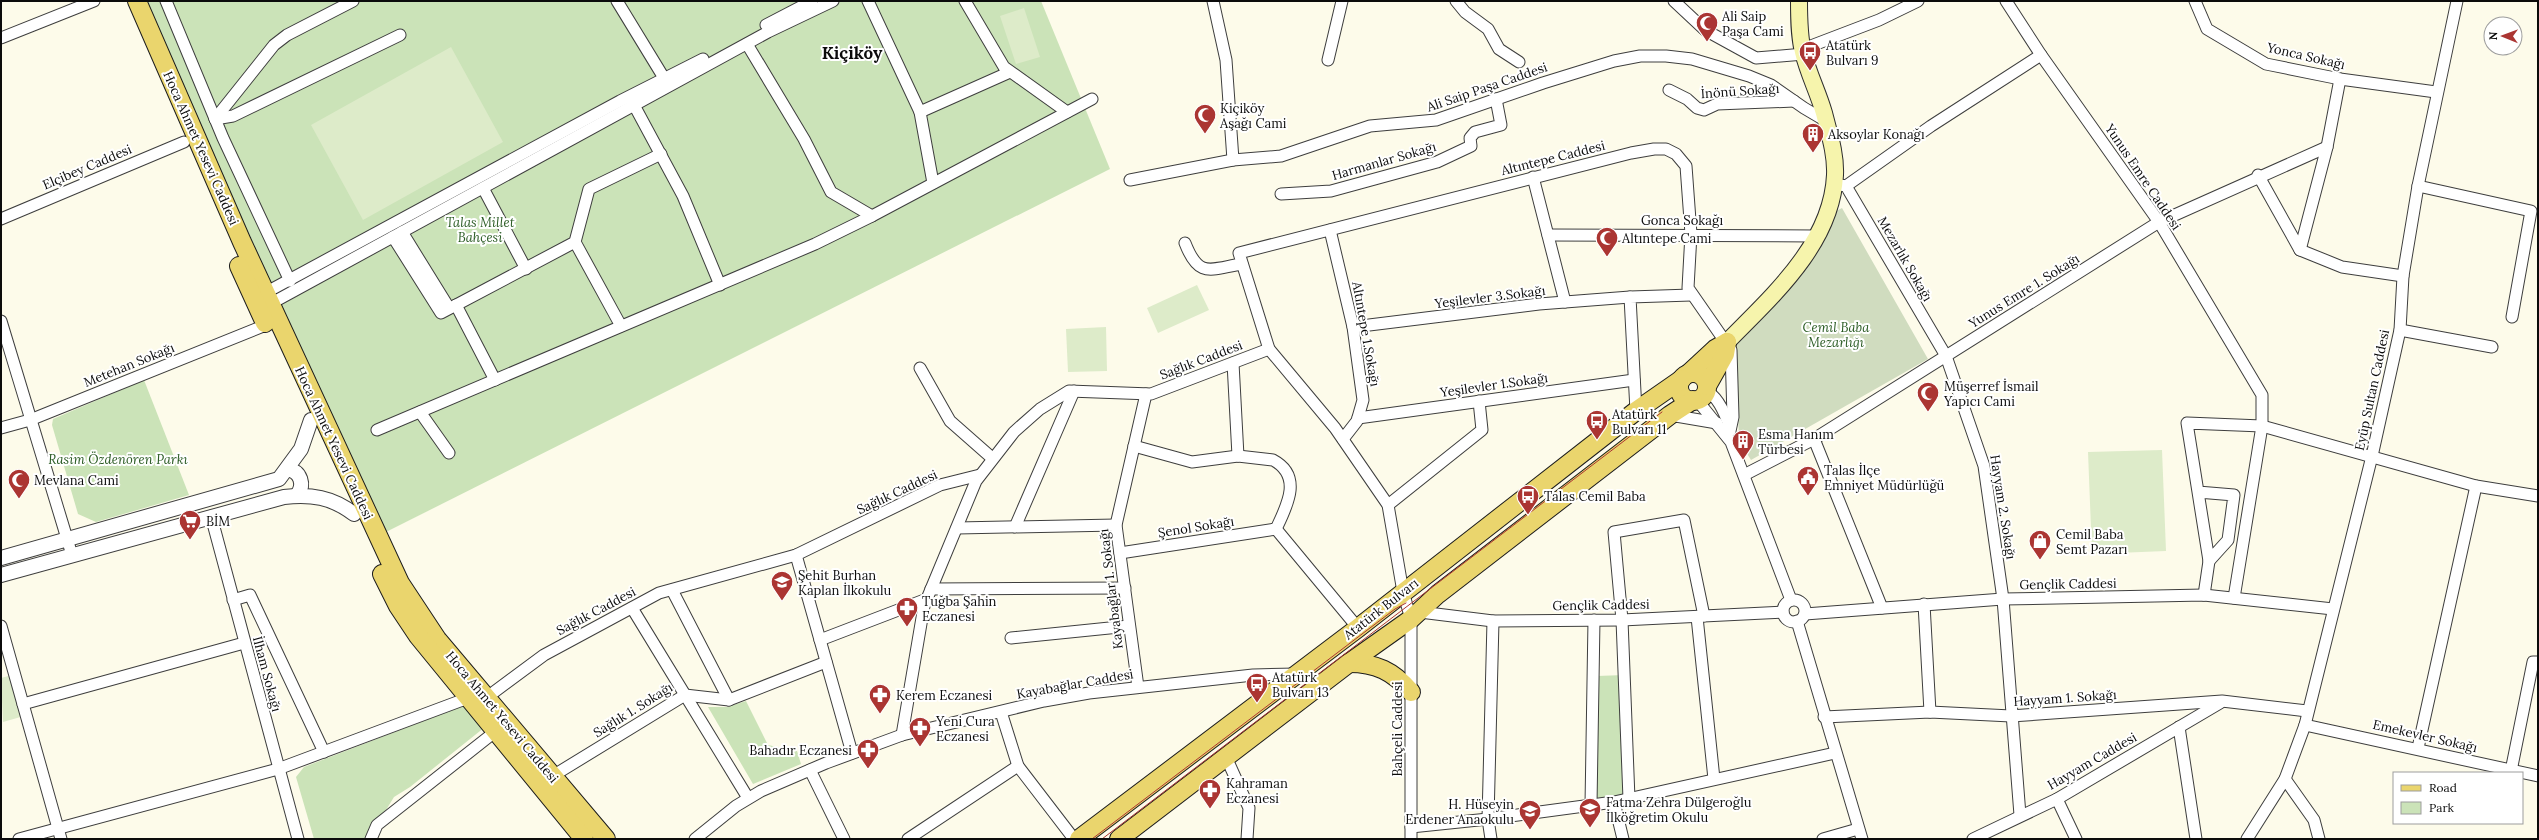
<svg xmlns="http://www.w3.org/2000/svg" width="2539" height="840" viewBox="0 0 2539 840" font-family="Lora,serif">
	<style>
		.green { fill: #cbe3b8 }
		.cemetery { fill: #d0dcbf }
		.pitch { fill: #ddebc9 }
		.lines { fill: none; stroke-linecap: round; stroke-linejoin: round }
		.minor-casing { stroke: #3e3e3e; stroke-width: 13 }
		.tertiary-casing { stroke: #3e3e3e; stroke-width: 16 }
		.secondary-casing { stroke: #2d2d2d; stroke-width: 18 }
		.primary-casing { stroke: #1c1c1c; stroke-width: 20 }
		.minor { stroke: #fff; stroke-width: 11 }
		.tertiary { stroke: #fff; stroke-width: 14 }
		.secondary { stroke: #f6f4ac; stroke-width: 16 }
		.primary { stroke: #ead56d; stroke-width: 18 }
		.tram { stroke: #ab3532; stroke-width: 1 }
		.labels { text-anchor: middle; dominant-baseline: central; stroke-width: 4; stroke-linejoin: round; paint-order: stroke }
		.poi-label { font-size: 13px; fill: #0b0b0b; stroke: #fff; text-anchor: start }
		.street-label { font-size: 13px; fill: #0b0b0b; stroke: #fff }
		.park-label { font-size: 13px; font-style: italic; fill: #2a5b23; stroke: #fff }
		.district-label { font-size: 17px; font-weight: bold; fill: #0b0b0b; stroke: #fff }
	</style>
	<rect width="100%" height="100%" fill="#fdfbea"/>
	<g class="green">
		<polygon points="131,1 1041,1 1110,169 372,539"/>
		<polygon points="144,380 189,495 96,522 78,514 52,425 53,419"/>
		<polygon points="1624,675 1629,796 1595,798 1597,676"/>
		<polygon points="746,701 768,745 797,751 801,764 753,784 708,707 727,707"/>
		<polygon points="470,703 490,723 410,787 394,797 368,839 314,839 296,777 304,767"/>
	</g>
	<polygon class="cemetery" points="1842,208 1928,359 1751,460 1746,452 1740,455 1734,344 1809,258 1836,211"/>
	<g class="pitch">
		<polygon points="1024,8 1040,57 1016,64 1000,16"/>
		<polygon points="451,47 503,142 363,220 311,125"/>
		<polygon points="1197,285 1209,310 1158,333 1147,308"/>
		<polygon points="1106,327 1107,371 1068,372 1066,329"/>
		<polygon points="2162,450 2166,551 2092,554 2088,452"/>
		<polygon points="12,675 24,716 3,722 1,678"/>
	</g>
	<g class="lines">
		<g class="minor-casing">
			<g id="minor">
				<polyline points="166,1 223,138 290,281"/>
				<polyline points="617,1 664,78"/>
				<polyline points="868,1 920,112 1010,72"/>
				<polyline points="965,1 1004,67 1067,112"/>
				<polyline points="1213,1 1226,60 1233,160 1281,156 1370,126 1436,120 1543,83 1614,61 1640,56 1666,56 1692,59 1749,76 1771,85 1804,108 1826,121"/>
				<polyline points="1456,1 1465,12 1488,29 1499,49 1519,62"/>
				<polyline points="1674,1 1705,30 1756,58 1804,54"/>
				<polyline points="2006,1 2041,55"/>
				<polyline points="2195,1 2207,29 2266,64 2340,79 2436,92"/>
				<polyline points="766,25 812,1"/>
				<polyline points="1,38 94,1"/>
				<polyline points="747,44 804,139 831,192 872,216"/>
				<polyline points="1803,49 1879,20 1918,1"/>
				<polyline points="1328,60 1342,1"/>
				<polyline points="1669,90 1687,99 1697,108 1704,110 1717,104 1794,101"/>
				<polyline points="634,105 683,196 720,285"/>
				<polyline points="920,112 933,183"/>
				<polyline points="215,119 233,116 400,35"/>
				<polyline points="215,119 274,45 287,35 353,1"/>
				<polyline points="2258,175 2300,250 2342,267 2403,276"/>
				<polyline points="1533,177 1565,302"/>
				<polyline points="1130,180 1233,160"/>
				<polyline points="1840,185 1846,186 1946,356 1984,466 2003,599 2020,815"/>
				<polyline points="1846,186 1931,126 2041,55 2159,222 2262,395 2262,426 2234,598"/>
				<polyline points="2418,186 2531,211 2512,317"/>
				<polyline points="483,188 526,269"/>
				<polyline points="1281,194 1331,191 1437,162 1471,146 1470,138 1475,132 1501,125 1496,99"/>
				<polyline points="1,219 184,142"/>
				<polyline points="1330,230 1353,327 1363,400 1357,421 1343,439"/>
				<polyline points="402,232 449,308"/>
				<polyline points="1548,235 1816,236"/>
				<polyline points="393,237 441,313 575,242 589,189 661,154"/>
				<polyline points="575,242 621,326"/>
				<path d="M1185,243C1199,279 1210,269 1242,264"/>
				<polyline points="2300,250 2327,147 2340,79"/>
				<polyline points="265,293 620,101 703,59"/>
				<polyline points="270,304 768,32 833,1"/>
				<polyline points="456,305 495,380"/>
				<polyline points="1,321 72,555"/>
				<polyline points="1353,327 1539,304 1630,297"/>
				<polyline points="2400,330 2492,347"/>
				<polyline points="1233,363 1238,456"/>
				<polyline points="920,368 950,421 992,458"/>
				<path d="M1706,391C1718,396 1726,416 1730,428"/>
				<polyline points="1697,400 1731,442 1791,600"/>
				<polyline points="1636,411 1630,297 1691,295"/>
				<polyline points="420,412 449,453"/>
				<polyline points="1670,415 1717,423"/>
				<polyline points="1358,418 1634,380"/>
				<polyline points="1,428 30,420 266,325"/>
				<polyline points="377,430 815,244 872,216 1092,99"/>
				<polyline points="1814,439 1882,608"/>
				<path d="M1134,446L1192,462L1238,456L1273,460C1303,476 1287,506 1276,529"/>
				<polyline points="1744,475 1814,439 2159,222 2327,147"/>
				<polyline points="2198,492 2209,561 2228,540 2234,495 2198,492 2187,423 2262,426 2476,486 2538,496"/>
				<polyline points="1388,505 1482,430 1479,401"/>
				<polyline points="211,516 298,839"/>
				<polyline points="1015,527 1074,391"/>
				<polyline points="957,528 1116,525"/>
				<polyline points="1276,529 1358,628"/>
				<polyline points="1120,553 1276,529"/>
				<polyline points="796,555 852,753"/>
				<polyline points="931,589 1125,588"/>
				<polyline points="672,590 729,700"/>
				<polyline points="2204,595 2209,561"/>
				<polyline points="233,600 250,595 324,752"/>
				<circle cx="1794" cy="611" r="11"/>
				<polyline points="1924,604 1930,712"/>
				<polyline points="632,608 748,798"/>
				<polyline points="1420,612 1493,621 1622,620 1783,612"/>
				<polyline points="1805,614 2003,599 2204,595 2333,609"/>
				<polyline points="1697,617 1714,779"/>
				<polyline points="1797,621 1862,839"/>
				<polyline points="1,626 61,839"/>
				<polyline points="1011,638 1129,626"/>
				<polyline points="820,640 927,599"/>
				<polyline points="1138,687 1116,525 1146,394"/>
				<polyline points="486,698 544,655 659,593 796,555 940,485 980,475"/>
				<polyline points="23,704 244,643"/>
				<polyline points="1001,712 1018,766 1074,839"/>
				<polyline points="1824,717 1930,712 2011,716 2222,701 2307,711"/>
				<polyline points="2305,725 2538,776"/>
				<polyline points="2179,727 2196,839"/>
				<polyline points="902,735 924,606 976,481 1014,432 1040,409 1069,391 1151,394 1269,349"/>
				<polyline points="2418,748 2476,486"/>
				<polyline points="1226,757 1249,808 1247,839"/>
				<polyline points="810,770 844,839"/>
				<polyline points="2511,771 2533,662 2538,662"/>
				<polyline points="551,777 685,695 729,700 826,662"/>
				<polyline points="2285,779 2314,820 2319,839"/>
				<polyline points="1629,799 1622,620 1614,532 1684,520 1704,616"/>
				<polyline points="2057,799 2076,839"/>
				<polyline points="1614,802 1623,839"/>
				<polyline points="1591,805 1594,620"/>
				<polyline points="1411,827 1488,819 1614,802 1835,753"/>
				<polyline points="19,839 278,769 468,698"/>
				<polyline points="371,839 377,825 496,731"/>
				<polyline points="695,839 736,806 761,791 826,763 902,735 1044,701 1089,693 1253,675 1296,674"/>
				<polyline points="908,839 1018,766"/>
				<polyline points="1411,839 1411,619 1403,592 1388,505 1335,428 1269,349 1239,253 1631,153 1654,149 1666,149 1676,154 1686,166 1691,234 1688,288 1731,350 1733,417 1730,431"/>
				<polyline points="1491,839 1488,819 1493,621"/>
				<polyline points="1823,839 1858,829"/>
				<polyline points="1973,839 2057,799 2220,703"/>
				<polyline points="2247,839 2285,779 2305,725 2372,456 2400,330 2403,276 2418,186 2457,1"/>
			</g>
		</g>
		<g class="tertiary-casing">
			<g id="tertiary">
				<path d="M287,469C301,471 305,485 297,495"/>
				<polyline points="1,558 279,479 301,449 311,420"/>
				<path d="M1,575L284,497C311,494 332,497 354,514"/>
			</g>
		</g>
		<g class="secondary-casing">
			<path id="secondary" d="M1727,342C1771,297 1832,244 1835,175C1836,154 1829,133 1824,113C1818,92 1808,73 1803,52C1799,35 1799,18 1799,1"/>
		</g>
		<g class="primary-casing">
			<g id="primary">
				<polyline points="137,1 242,242 400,583 437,639 606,839"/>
				<polyline points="239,266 265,323"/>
				<circle cx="1693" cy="387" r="14"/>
				<polyline points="1688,374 1715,349 1727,342"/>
				<polyline points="1707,386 1725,354 1727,342"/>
				<polyline points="382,574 398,606 418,636 584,839"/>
				<path d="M1349,663C1376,663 1393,671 1411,692"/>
				<polyline points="1079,839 1358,628 1636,411 1682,379"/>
				<polyline points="1119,839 1349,663 1411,619 1438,594 1670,415 1693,400"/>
			</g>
		</g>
		<use href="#minor" class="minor"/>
		<use href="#tertiary" class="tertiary"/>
		<use href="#secondary" class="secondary"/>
		<use href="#primary" class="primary"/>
		<g class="tram">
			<polyline points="1092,839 1395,609 1406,603"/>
			<polyline points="1102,839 1662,412"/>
		</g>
	</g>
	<defs>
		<g id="mosque-pin" transform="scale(1.15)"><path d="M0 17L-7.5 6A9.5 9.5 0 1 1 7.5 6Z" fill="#ab3532" stroke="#fff"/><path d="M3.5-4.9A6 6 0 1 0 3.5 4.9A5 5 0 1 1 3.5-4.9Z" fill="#fff"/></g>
		<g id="bus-pin" transform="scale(1.15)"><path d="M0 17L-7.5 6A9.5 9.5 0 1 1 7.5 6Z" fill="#ab3532" stroke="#fff"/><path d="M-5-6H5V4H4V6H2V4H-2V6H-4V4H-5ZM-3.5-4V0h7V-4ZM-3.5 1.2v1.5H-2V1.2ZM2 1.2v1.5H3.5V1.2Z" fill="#fff"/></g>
		<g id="building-pin" transform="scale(1.15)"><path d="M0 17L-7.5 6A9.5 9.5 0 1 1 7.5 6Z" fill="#ab3532" stroke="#fff"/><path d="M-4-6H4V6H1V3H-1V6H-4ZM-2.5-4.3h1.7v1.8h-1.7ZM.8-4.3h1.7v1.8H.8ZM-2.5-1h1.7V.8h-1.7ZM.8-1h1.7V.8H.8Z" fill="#fff"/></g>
		<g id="civic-pin" transform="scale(1.15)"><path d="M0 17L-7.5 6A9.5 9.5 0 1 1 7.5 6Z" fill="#ab3532" stroke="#fff"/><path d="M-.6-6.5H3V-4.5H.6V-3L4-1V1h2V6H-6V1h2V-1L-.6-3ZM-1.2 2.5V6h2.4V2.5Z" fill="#fff"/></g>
		<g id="supermarket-pin" transform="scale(1.15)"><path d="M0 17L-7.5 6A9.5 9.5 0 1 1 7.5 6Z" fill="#ab3532" stroke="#fff"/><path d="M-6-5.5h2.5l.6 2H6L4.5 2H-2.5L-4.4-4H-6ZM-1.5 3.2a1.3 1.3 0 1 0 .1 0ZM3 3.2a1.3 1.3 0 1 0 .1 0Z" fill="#fff"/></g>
		<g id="shop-pin" transform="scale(1.15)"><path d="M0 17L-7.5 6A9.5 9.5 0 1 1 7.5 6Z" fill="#ab3532" stroke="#fff"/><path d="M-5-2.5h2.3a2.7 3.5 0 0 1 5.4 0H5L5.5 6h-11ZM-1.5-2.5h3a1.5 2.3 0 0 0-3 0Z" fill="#fff"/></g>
		<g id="school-pin" transform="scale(1.15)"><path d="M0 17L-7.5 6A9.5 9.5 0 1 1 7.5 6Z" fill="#ab3532" stroke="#fff"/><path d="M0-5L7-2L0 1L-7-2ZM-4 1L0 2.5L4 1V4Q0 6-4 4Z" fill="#fff"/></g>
		<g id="pharmacy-pin" transform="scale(1.15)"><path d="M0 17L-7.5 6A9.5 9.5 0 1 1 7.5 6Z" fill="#ab3532" stroke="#fff"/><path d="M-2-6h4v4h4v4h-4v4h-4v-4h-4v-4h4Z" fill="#fff"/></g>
	</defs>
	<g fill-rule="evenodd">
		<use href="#mosque-pin" x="1707" y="23"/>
		<use href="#bus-pin" x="1810" y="52"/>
		<use href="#mosque-pin" x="1205" y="115"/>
		<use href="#building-pin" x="1813" y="134"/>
		<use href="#mosque-pin" x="1607" y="238"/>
		<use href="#mosque-pin" x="1928" y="393"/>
		<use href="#bus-pin" x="1597" y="421"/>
		<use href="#building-pin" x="1743" y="441"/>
		<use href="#civic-pin" x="1808" y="477"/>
		<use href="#mosque-pin" x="19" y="480"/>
		<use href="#bus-pin" x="1528" y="496"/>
		<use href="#supermarket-pin" x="190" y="521"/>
		<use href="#shop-pin" x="2040" y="541"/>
		<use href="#school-pin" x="782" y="582"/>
		<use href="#pharmacy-pin" x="907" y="608"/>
		<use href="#bus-pin" x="1257" y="684"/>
		<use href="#pharmacy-pin" x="880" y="695"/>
		<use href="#pharmacy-pin" x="920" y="728"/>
		<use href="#pharmacy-pin" x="868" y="750"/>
		<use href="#pharmacy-pin" x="1210" y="790"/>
		<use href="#school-pin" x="1590" y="809"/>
		<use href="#school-pin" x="1530" y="811"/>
	</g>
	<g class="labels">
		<g class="poi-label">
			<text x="1722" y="16">Ali Saip<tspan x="1722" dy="15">Paşa Cami</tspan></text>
			<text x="1826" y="45">Atatürk<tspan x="1826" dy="15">Bulvarı 9</tspan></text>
			<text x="1220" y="108">Kiçiköy<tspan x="1220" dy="15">Aşağı Cami</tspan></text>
			<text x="1828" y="134">Aksoylar Konağı</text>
			<text x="1622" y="238">Altıntepe Cami</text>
			<text x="1944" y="386">Müşerref İsmail<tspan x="1944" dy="15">Yapıcı Cami</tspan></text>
			<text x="1612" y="414">Atatürk<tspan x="1612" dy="15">Bulvarı 11</tspan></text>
			<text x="1758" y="434">Esma Hanım<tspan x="1758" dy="15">Türbesi</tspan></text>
			<text x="1824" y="470">Talas İlçe<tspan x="1824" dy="15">Emniyet Müdürlüğü</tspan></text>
			<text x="34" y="480">Mevlana Cami</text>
			<text x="1544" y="496">Talas Cemil Baba</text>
			<text x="206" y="521">BİM</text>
			<text x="2056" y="534">Cemil Baba<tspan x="2056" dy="15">Semt Pazarı</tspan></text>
			<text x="798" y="575">Şehit Burhan<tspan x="798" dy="15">Kaplan İlkokulu</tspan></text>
			<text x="922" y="601">Tuğba Şahin<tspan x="922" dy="15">Eczanesi</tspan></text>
			<text x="1272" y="677">Atatürk<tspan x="1272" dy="15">Bulvarı 13</tspan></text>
			<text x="896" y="695">Kerem Eczanesi</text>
			<text x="936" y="721">Yeni Cura<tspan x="936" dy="15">Eczanesi</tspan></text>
			<text x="852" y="750" text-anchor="end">Bahadır Eczanesi</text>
			<text x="1226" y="783">Kahraman<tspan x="1226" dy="15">Eczanesi</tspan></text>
			<text x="1606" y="802">Fatma Zehra Dülgeroğlu<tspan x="1606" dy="15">İlköğretim Okulu</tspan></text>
			<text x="1514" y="804" text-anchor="end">H. Hüseyin<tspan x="1514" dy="15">Erdener Anaokulu</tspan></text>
		</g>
		<g class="street-label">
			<text transform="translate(2306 56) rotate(13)">Yonca Sokağı</text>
			<text transform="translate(1487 87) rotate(-19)">Ali Saip Paşa Caddesi</text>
			<text transform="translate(1740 91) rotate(-4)">İnönü Sokağı</text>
			<text transform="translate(201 148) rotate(66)">Hoca Ahmet Yesevi Caddesi</text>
			<text transform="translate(1553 158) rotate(-14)">Altıntepe Caddesi</text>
			<text transform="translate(1384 161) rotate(-16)">Harmanlar Sokağı</text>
			<text transform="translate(87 167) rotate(-23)">Elçibey Caddesi</text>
			<text transform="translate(2143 177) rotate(56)">Yunus Emre Caddesi</text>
			<text x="1682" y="220">Gonca Sokağı</text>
			<text transform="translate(1905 259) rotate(60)">Mezarlık Sokağı</text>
			<text transform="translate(2024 291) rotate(-32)">Yunus Emre 1. Sokağı</text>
			<text transform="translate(1490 297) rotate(-7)">Yeşilevler 3.Sokağı</text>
			<text transform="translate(1366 334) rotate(80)">Altıntepe 1.Sokağı</text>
			<text transform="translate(1201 360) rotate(-21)">Sağlık Caddesi</text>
			<text transform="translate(129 365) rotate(-22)">Metehan Sokağı</text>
			<text transform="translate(1494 385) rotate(-8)">Yeşilevler 1.Sokağı</text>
			<text transform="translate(2372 390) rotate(-78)">Eyüp Sultan Caddesi</text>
			<text transform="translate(334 443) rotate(65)">Hoca Ahmet Yesevi Caddesi</text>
			<text transform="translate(897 492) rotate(-25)">Sağlık Caddesi</text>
			<text transform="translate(2003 507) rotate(81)">Hayyam 2. Sokağı</text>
			<text transform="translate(1196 527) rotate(-9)">Şenol Sokağı</text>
			<text transform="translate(2068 584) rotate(-1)">Gençlik Caddesi</text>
			<text transform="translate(1111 589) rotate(-97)">Kayabağlar 1. Sokağı</text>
			<text transform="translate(1601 605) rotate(-1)">Gençlik Caddesi</text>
			<text transform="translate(1381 609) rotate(-38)">Atatürk Bulvarı</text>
			<text transform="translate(596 611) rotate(-28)">Sağlık Caddesi</text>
			<text transform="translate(267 674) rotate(75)">İlham Sokağı</text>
			<text transform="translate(1075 684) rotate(-10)">Kayabağlar Caddesi</text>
			<text transform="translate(2065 698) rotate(-4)">Hayyam 1. Sokağı</text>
			<text transform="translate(633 710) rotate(-32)">Sağlık 1. Sokağı</text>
			<text transform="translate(502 717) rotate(50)">Hoca Ahmet Yesevi Caddesi</text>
			<text transform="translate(1397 729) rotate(-90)">Bahçeli Caddesi</text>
			<text transform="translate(2425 736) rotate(13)">Emekevler Sokağı</text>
			<text transform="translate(2092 761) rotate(-30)">Hayyam Caddesi</text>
		</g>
		<g class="park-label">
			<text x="480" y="222">Talas Millet<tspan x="480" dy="15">Bahçesi</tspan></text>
			<text x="1836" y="327">Cemil Baba<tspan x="1836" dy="15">Mezarlığı</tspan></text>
			<text x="118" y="459">Rasim Özdenören Parkı</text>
		</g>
		<g class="district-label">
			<text x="852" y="53">Kiçiköy</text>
		</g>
	</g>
	<rect width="2539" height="840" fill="none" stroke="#0b0b0b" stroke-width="4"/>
	<rect x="2393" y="772" width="130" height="52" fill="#ffffff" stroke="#9d9d9d"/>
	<rect x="2401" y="785" width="20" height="6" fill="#ead56d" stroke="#9d9d9d"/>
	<text x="2429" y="792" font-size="12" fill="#0b0b0b">Road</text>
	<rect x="2401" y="802" width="20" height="12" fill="#cbe3b8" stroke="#9d9d9d"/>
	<text x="2429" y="812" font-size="12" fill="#0b0b0b">Park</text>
	<g transform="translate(2503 36) rotate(271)"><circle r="19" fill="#ffffff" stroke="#9d9d9d"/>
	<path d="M0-3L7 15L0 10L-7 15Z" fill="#ab3532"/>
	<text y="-6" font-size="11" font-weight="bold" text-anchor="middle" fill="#0b0b0b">N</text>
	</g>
</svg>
